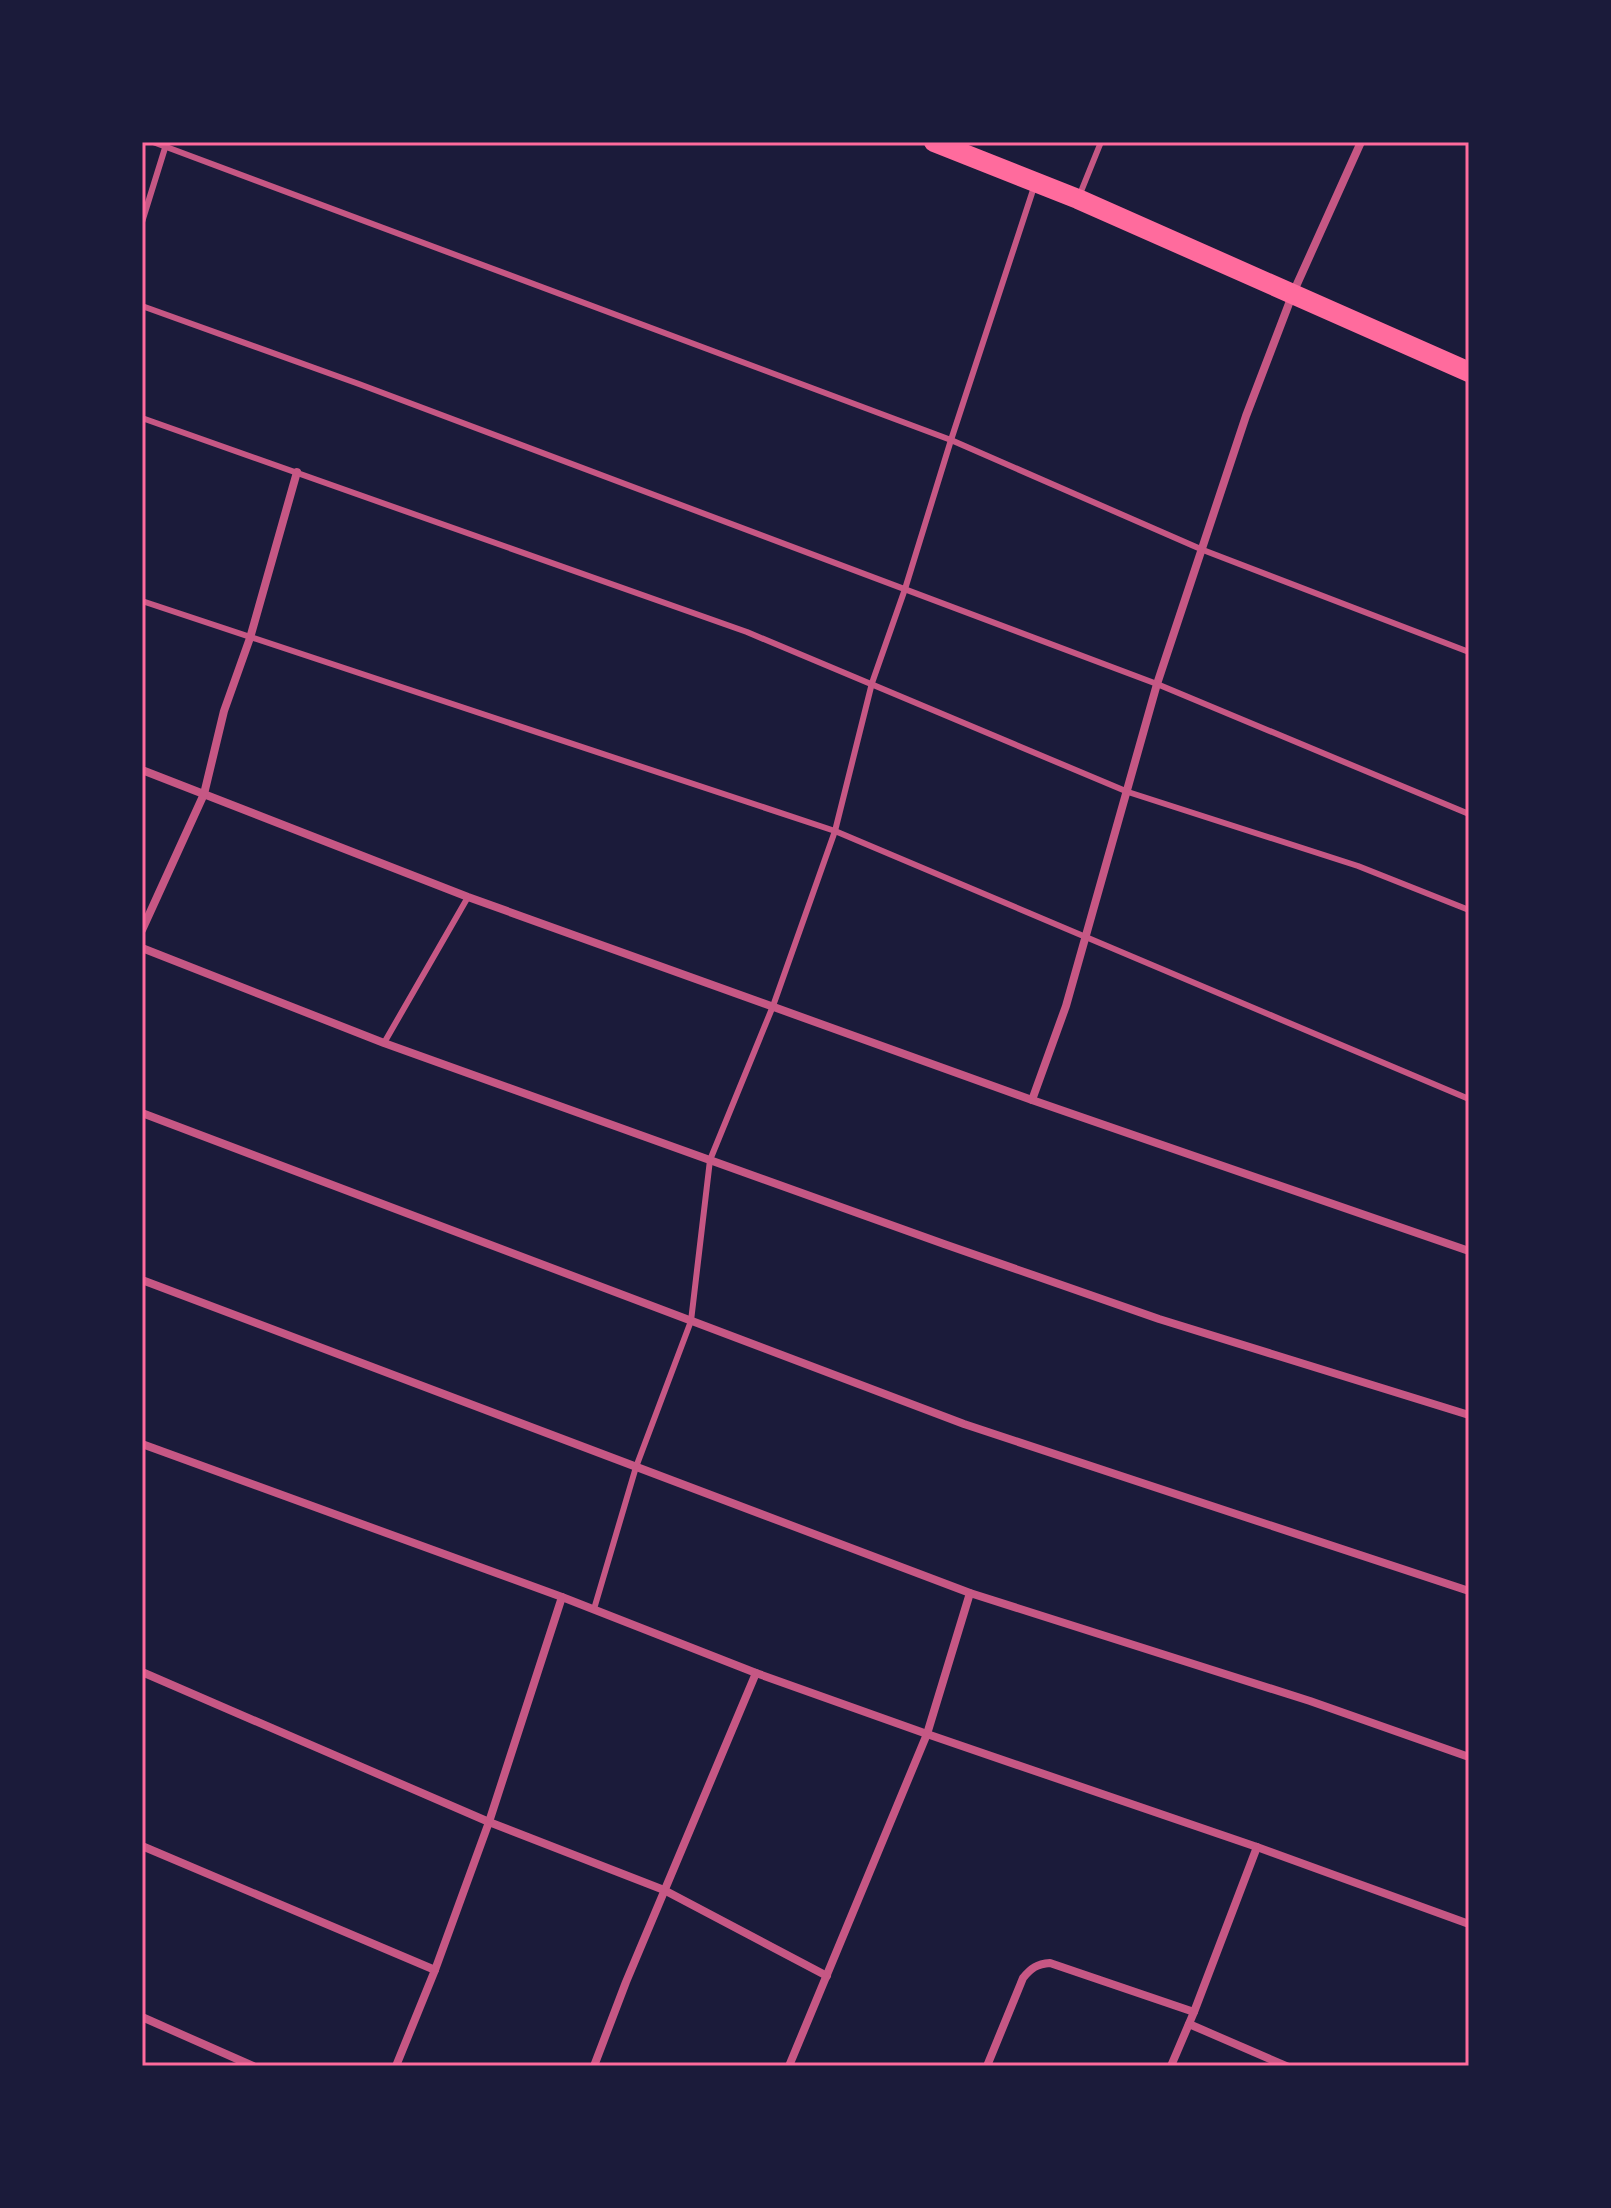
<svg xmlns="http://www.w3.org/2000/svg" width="1611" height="2208" viewBox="0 0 1611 2208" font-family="'Fira Sans',sans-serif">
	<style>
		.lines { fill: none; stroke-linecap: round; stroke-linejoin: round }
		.service { stroke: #c65784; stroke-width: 6 }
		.minor { stroke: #c65784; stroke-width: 8 }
		.primary { stroke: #ff6b9d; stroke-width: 20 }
		.neatline { fill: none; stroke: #ff6b9d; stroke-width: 3 }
	</style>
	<rect width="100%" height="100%" fill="#1b1b3a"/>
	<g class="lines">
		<g class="service">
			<polyline points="153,142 951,440 1203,550 1469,652"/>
			<polyline points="1080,194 1101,142"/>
			<polyline points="142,222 165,148"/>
			<polyline points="142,306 359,384 1157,684 1469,814"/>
			<polyline points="142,418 747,632 1128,792 1358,866 1469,910"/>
			<polyline points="142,601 835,831 1469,1099"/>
			<polyline points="384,1043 468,897"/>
			<polyline points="594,1609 636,1467 691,1321 710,1160 773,1006 835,831 872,683 905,589 951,440 1034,187"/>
		</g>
		<g class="minor">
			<polyline points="142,770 468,897 1032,1100 1469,1251"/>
			<polyline points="142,930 204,794 224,711 250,638 297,472"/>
			<polyline points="142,948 384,1043 944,1244 1159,1319 1469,1415"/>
			<polyline points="1032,1100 1066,1006 1157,684 1246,416 1293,293 1361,142"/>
			<polyline points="142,1113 964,1424 1469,1591"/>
			<polyline points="142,1280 970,1593 1310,1701 1469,1757"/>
			<polyline points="142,1444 562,1597 756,1673 927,1734 1257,1847 1469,1924"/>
			<polyline points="142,1672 489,1822 664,1890 827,1976"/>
			<polyline points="142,1846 435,1970"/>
			<polyline points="142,2017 253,2066"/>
			<polyline points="1189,2024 1286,2066"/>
			<polyline points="396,2066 435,1970 489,1822 562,1597"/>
			<polyline points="594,2066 626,1982 756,1673"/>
			<polyline points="789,2066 927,1734 970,1593"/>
			<path d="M987,2066L1023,1978C1031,1968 1037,1964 1050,1963L1194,2012"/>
			<polyline points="1171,2066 1194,2012 1257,1847"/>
		</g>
		<polyline class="primary" points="934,142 1078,199 1469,372"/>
	</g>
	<rect width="1611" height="2208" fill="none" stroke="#1b1b3a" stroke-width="288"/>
	<rect x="144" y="144" width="1323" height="1920" class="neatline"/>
</svg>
